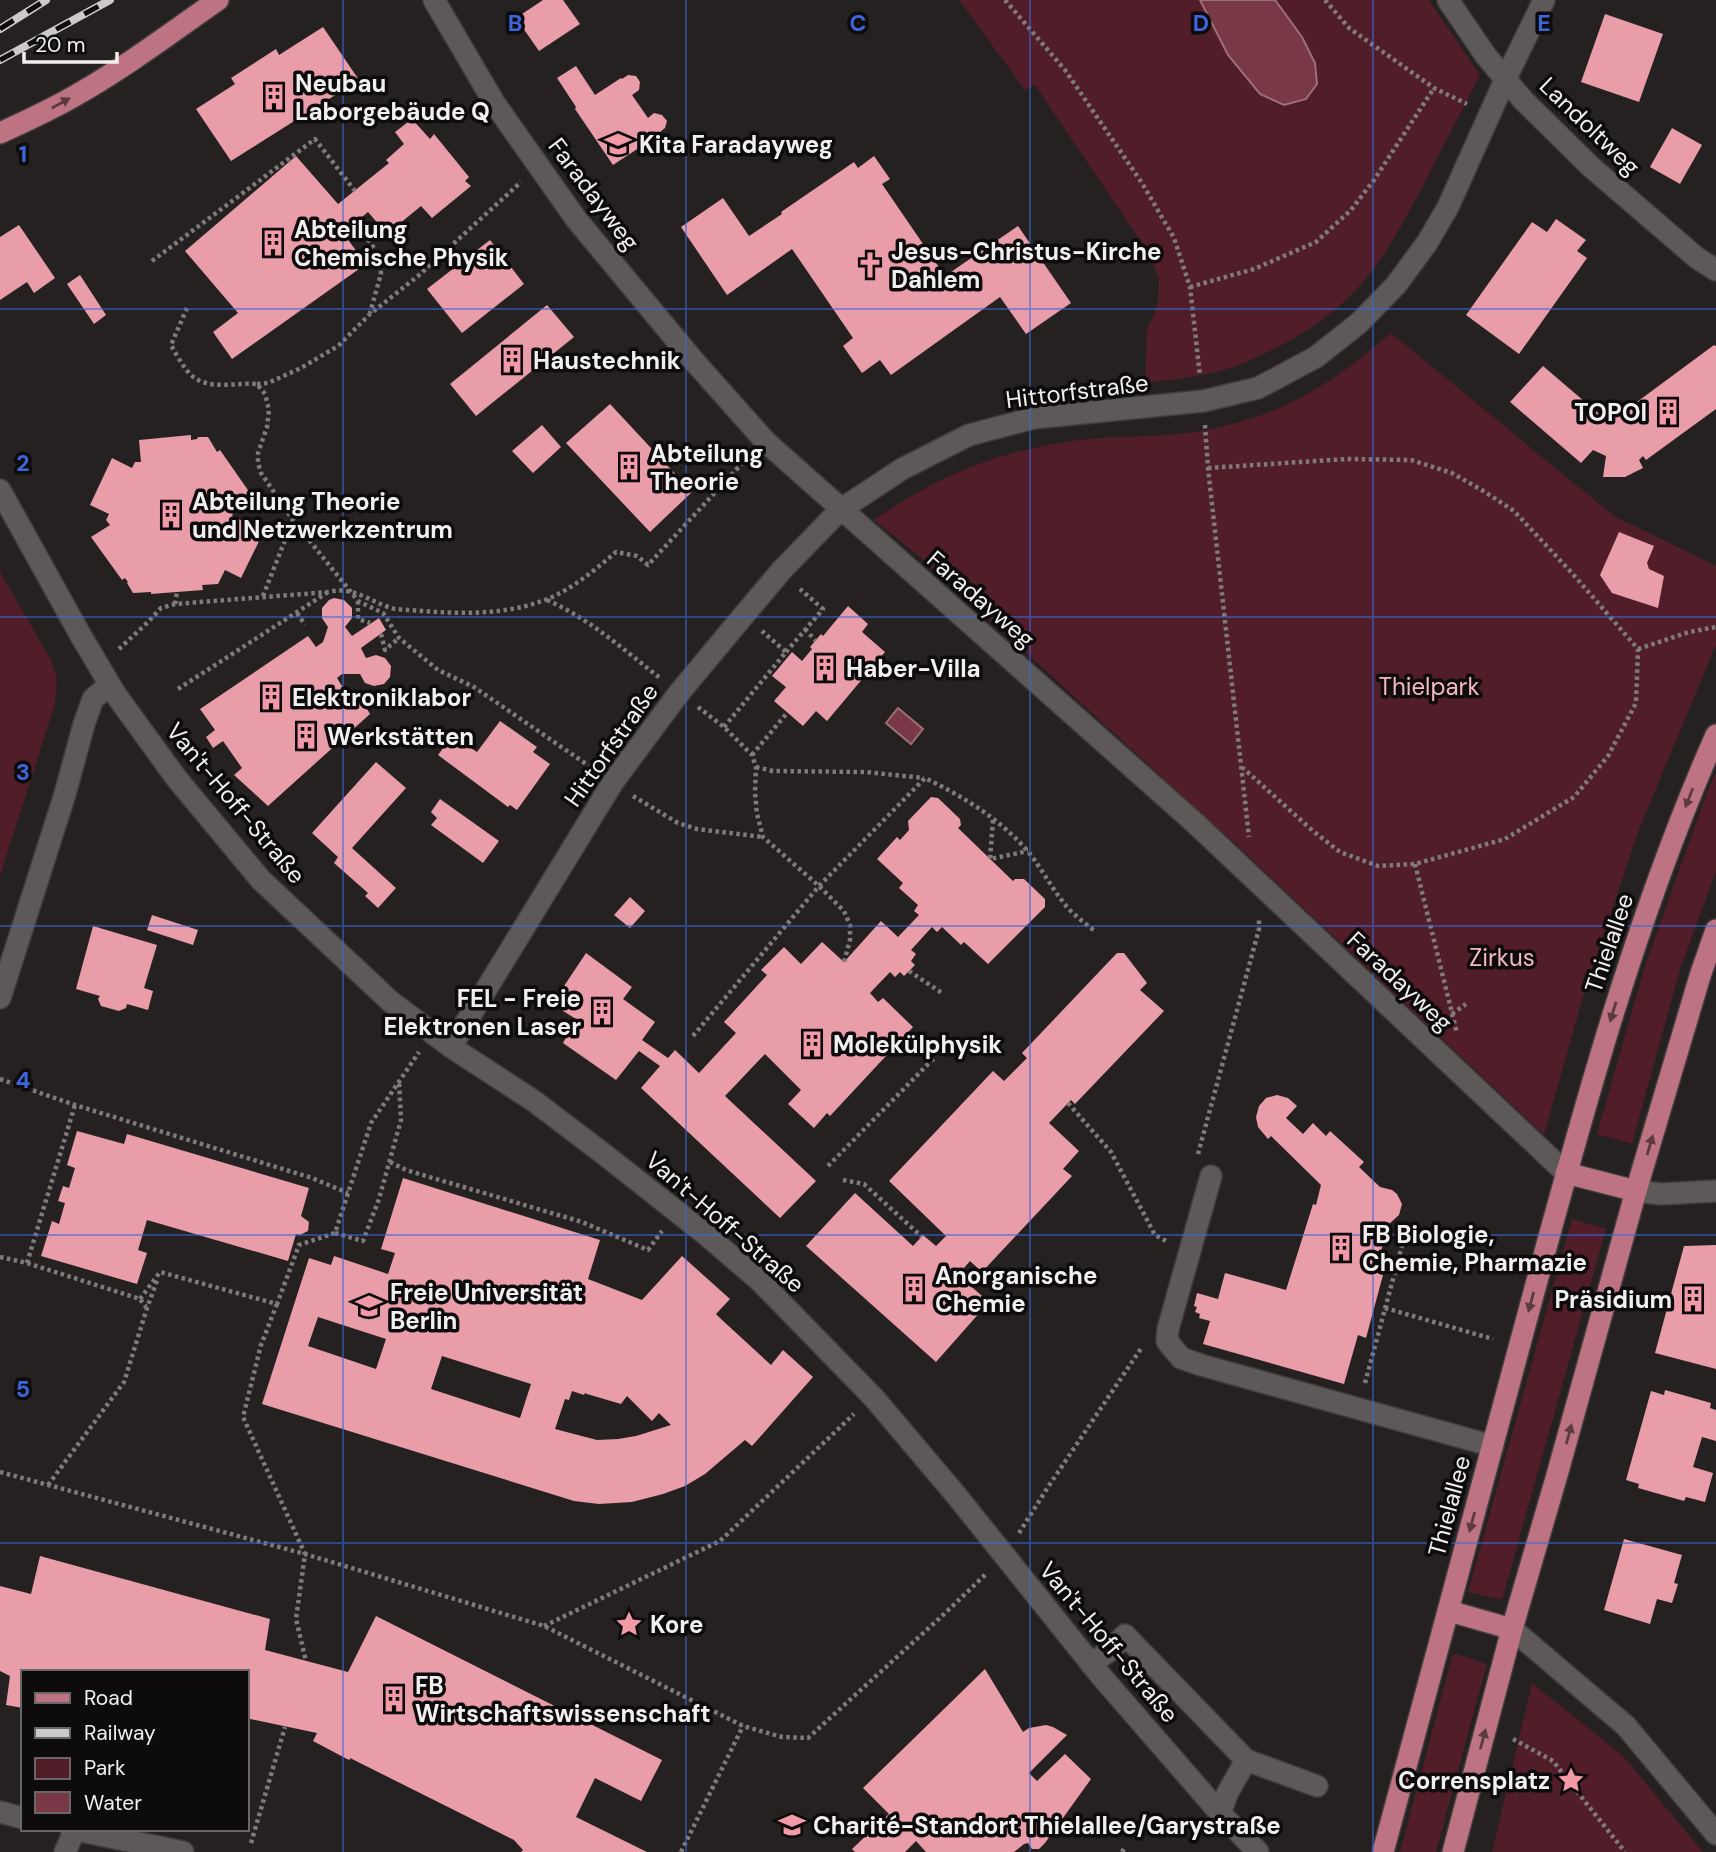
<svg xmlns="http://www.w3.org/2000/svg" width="1716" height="1852" viewBox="0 0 1716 1852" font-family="'DM Sans',sans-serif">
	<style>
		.green { fill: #501d28 }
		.water { fill: #793845; stroke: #9d6f78; stroke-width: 2 }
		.building { fill: #e99da9; fill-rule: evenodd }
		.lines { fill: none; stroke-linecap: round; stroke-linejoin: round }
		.minor-casing { stroke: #403c3d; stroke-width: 24 }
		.major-casing { stroke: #403c3d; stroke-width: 24 }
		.path { stroke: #7f7b7c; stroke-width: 4.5; stroke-dasharray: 3.5 3.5; stroke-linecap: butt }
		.minor { stroke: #5e5959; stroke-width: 21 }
		.major { stroke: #bd7381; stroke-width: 21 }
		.rail-casing { stroke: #ccc9c9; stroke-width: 8 }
		.rail { stroke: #0d0b0b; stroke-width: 5; stroke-dasharray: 16; stroke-linecap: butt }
		.oneway { fill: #5c3a40 }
		.grid { fill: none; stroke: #3d66dc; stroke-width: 2; stroke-opacity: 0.55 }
		.labels { text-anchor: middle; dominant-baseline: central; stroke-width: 7; stroke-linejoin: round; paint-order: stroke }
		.poi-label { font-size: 24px; font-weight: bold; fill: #f2eff0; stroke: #0d0b0b; text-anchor: start }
		.street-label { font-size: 24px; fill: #f2eff0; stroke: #0d0b0b }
		.park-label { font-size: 24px; fill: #f5b7c0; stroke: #0d0b0b }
		.grid-label { font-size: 23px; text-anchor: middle; font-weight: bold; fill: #3d66dc; stroke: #0d0b0b; stroke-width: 7; stroke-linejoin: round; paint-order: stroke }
	</style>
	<rect width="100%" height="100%" fill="#252121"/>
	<g class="green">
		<path d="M959,0H1429L1480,75C1463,108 1446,141 1429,174C1406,218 1383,264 1347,299C1317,328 1278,349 1239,365C1209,376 1176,379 1145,383L1147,328L1154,315L1158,301L1159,280L1150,255L1035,85L1025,90Z"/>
		<path d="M1391,333L1614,516L1716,566V645L1640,827L1586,986L1544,1135L1241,849L924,560L874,520C938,475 1001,450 1079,440C1117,435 1157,438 1195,432C1219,428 1245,421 1267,413C1316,394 1351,367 1391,333Z"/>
		<polygon points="0,572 51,660 57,678 55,704 0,876"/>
		<polygon points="1716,772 1716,871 1680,969 1632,1144 1597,1134 1645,966 1706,795"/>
		<polygon points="1572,1219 1606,1229 1502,1600 1468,1592"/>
		<polygon points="1453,1653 1487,1664 1436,1852 1400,1852"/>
		<polygon points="1532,1683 1623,1756 1703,1852 1492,1852"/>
	</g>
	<g class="water">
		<polygon points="1200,0 1275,0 1302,37 1315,63 1317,84 1306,99 1284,105 1260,94 1228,55"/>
		<polygon points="898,708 923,729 911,744 886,723"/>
	</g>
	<g class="building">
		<polygon points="543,0 563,0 580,24 539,51 516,18"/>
		<polygon points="1605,14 1663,34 1639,102 1581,82"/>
		<polygon points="323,27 359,80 231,161 196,109 235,84 231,78 276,49 279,55"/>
		<polygon points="576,66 595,95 621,78 622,79 628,75 636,76 640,82 639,90 632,95 648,118 654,113 662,115 667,121 665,128 659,133 660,134 613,165 575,109 576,107 557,78"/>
		<polygon points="412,119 430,139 434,134 469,177 465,181 471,186 432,218 421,206 387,234 368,212 343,233 366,264 232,359 213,332 238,313 185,251 296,156 338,204 389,163 386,160 404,144 395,132"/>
		<polygon points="1672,128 1702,145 1680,184 1650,167"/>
		<polygon points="874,156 890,179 882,184 945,276 1018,226 1071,303 1026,334 1000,297 891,375 880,360 862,373 843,346 853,338 792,249 727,295 681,227 723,198 749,236 782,214 781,212 854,162 858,168"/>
		<polygon points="1556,219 1586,240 1577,251 1587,258 1519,354 1466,315 1532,222 1547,232"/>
		<polygon points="19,225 55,278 34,293 27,282 0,300 0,237"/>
		<polygon points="490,240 524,284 462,333 427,289"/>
		<polygon points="80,275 106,315 94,324 67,284"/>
		<polygon points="547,305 574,337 476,416 450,384"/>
		<polygon points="1714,345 1716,346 1716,409 1646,460 1643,456 1639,460 1643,468 1625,477 1603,477 1606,456 1593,450 1581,463 1510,402 1543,366 1605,419 1607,418 1604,413 1608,406 1613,406 1617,408 1619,411 1618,416"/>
		<polygon points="610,404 692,492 650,532 566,443"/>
		<polygon points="542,425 561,447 533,473 512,451"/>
		<polygon points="191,435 191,440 197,439 198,437 208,437 217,452 220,450 250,493 231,505 234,511 232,516 264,531 241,578 225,570 218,584 202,585 203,590 151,594 151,592 133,593 127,583 128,582 125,578 122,580 91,537 110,525 106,520 109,514 90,505 112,458 132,468 135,462 141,462 139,440"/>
		<polygon points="1619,532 1654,546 1647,563 1649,569 1664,576 1658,608 1612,593 1600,575"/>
		<polygon points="334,598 344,600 352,608 352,618 345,627 352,636 379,618 386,630 361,648 366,658 376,655 385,658 391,666 390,677 384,684 374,686 365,683 360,674 342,674 337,678 348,696 356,690 370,714 268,806 234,775 242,768 223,741 213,748 206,737 215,730 200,709 308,636 316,647 323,642 328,627 322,618 322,608 329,600"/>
		<polygon points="848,606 868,624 862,632 885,652 827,721 816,711 803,726 774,701 786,687 772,676 792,652 802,661 812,649 810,647 821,634 823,636"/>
		<polygon points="500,721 537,747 533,752 550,764 517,810 510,805 508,807 438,755 452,736 477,752"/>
		<polygon points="376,762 406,788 352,848 396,888 378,908 365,896 368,893 334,863 338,857 312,833"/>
		<polygon points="931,797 938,798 960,819 961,825 958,828 1013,881 1015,879 1024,879 1045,899 1045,907 988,964 964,942 961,945 942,927 937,932 932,927 911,950 916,954 911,961 915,965 904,976 900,972 895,977 890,972 870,993 878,1002 883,998 913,1027 830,1116 827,1113 814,1128 788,1104 801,1090 765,1054 725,1096 816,1181 780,1218 641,1088 660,1066 639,1051 616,1080 563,1043 576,1019 552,1004 586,953 632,987 623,999 655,1022 642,1040 668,1058 675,1050 699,1073 736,1033 724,1022 767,975 761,970 784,947 801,964 822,942 844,962 881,921 898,937 919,915 914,911 918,905 899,888 903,883 877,859 897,837 900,840 909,830 908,821"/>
		<polygon points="440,799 499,841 483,863 431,825 437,818 431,812"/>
		<polygon points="630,897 645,911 630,928 614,915"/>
		<polygon points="152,915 198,930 193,945 147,930"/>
		<polygon points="93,926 157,945 144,988 153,991 148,1010 127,1004 126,1008 119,1011 101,1006 98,999 100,996 76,989"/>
		<polygon points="1117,953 1124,953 1147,983 1140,990 1164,1011 1075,1104 1071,1100 1049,1123 1079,1151 1063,1169 1072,1176 982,1272 970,1261 958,1275 989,1302 936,1362 806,1246 855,1193 913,1246 923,1235 936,1246 946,1236 889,1181 993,1071 1004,1081 1027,1058 1022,1053"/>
		<polygon points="1277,1095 1288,1098 1297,1106 1286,1118 1303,1134 1313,1123 1326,1136 1330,1131 1364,1162 1359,1167 1380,1187 1392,1190 1397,1194 1402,1204 1399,1215 1389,1224 1375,1272 1383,1275 1366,1338 1358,1335 1344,1384 1203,1344 1210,1321 1199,1318 1200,1314 1195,1312 1197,1307 1194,1306 1197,1293 1218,1299 1225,1273 1286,1290 1313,1204 1316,1205 1321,1185 1271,1136 1268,1139 1258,1127 1256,1117 1259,1106 1266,1098"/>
		<polygon points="77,1131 124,1144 127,1134 309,1188 301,1216 309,1222 308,1231 300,1235 296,1234 288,1261 147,1220 138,1250 147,1253 137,1284 41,1256 52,1221 59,1224 65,1203 58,1201 63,1186 69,1188 75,1168 67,1165"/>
		<path d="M403,1178L600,1240L588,1279L642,1300L682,1256L730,1299L716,1314L721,1319L771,1365L783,1350L813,1377L752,1446L745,1440L705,1474L685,1486L663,1494L632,1502L599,1504L574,1501L262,1404L309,1258L331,1265L334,1256L388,1274L395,1253L381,1249ZM318,1317L386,1339L376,1369L308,1346ZM442,1356L531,1384L520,1418L431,1389ZM572,1391L584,1395L585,1393L587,1394L621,1404L627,1396L652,1421L659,1413L671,1425L636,1436L618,1439L597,1440L555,1429L565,1399L569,1400Z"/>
		<polygon points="1716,1245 1716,1369 1655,1353 1684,1246"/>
		<polygon points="1665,1390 1711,1403 1710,1408 1716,1410 1716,1441 1702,1437 1693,1467 1713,1473 1705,1502 1686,1497 1684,1501 1638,1488 1639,1484 1626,1480 1651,1391 1664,1395"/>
		<polygon points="1624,1539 1682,1555 1674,1583 1678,1584 1672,1603 1657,1599 1650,1624 1604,1610"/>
		<polygon points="40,1556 270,1619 265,1650 348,1672 376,1616 662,1760 641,1801 595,1778 576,1817 647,1852 521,1852 523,1850 514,1840 350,1758 350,1760 347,1759 313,1741 317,1733 250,1719 247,1728 247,1672 23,1672 23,1708 6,1705 10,1676 0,1671 0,1586 31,1594"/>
		<polygon points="985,1669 1023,1732 1029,1728 1046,1725 1053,1727 1067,1735 1029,1773 1037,1781 1065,1754 1091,1779 1045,1843 1039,1849 1032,1849 1028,1843 1024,1844 1014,1852 926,1852 916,1841 905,1852 855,1852 852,1849 889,1814 863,1788"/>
	</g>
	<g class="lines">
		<g class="minor-casing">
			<g id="minor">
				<polyline points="434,0 495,104 576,219 693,360 766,442 1195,823 1566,1173"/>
				<polyline points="1448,0 1486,56 1523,100 1590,166 1697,258 1716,270"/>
				<polyline points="0,490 81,636 116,695 177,779 261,880 390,1001 451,1047 534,1101 605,1155 704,1233 760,1281 874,1398 956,1495 1101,1676 1220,1813 1258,1852"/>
				<polyline points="0,998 65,794 84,724 93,699 109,685"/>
				<polyline points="451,1047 613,782 679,693 744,615 781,571 840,510 902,469 969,435 1034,418 1203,401 1258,388 1316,357 1359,323 1396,285 1427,243 1448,207 1505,80 1544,0"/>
				<polyline points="1211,1176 1168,1329 1167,1341 1181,1358 1201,1365 1493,1446"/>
				<polyline points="1636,1191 1661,1194 1716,1191"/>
				<polyline points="1512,1629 1626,1726 1716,1834"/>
				<polyline points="1091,1664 1112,1649 1125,1635 1246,1760 1317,1786"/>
				<polyline points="0,1812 23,1818"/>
				<polyline points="1220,1813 1227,1794 1246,1760"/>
				<polyline points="71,1829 183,1852"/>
				<polyline points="65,1852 75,1830"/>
			</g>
		</g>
		<g class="major-casing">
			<g id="major">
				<path d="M0,133C26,121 53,109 78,94C127,66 172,32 218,0"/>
				<polyline points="1566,1173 1636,1191"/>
				<polyline points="1449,1611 1512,1629"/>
				<path d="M1383,1852C1433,1669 1482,1486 1531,1303C1583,1111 1635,918 1716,735"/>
				<polyline points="1453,1852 1512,1629 1557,1475 1636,1191 1700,976 1716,930"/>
			</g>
		</g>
		<g class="path">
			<polyline points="1005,0 1065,70 1142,183 1174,238 1190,287 1200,376"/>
			<polyline points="1325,0 1349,28 1434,88 1467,104"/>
			<polyline points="356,222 380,257 381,274 370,313"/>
			<polyline points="152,261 315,139 355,191"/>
			<polyline points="1190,287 1254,269 1316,242 1351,210 1374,180 1434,88"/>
			<path d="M187,308L171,345C176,354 182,365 189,373C207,392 235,382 257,384L265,394L269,410L267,427L258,453V463L261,473L293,520L358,601L383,613L399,638L438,670L474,687L592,768"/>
			<polyline points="257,384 268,383 301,368 338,346 370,314 418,276 521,182"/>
			<polyline points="1205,425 1208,468 1249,837"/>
			<polyline points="1208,468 1347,459 1411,460 1452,473 1485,492 1514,511 1571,572 1638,649 1636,703 1608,756 1574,797 1505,839 1415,864 1378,866 1340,852 1313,831 1243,768"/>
			<polyline points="263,596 293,520"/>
			<path d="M547,600C590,619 624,650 660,678"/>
			<polyline points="358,601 358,619 370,623"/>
			<polyline points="175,604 177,592"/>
			<polyline points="297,613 305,625"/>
			<polyline points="805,629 816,641"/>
			<polyline points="381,634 385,650 399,638"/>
			<path d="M119,649L148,622L161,608L175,604L329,592C353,585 373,604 395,609C404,610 413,610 422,611C463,614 505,615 545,600C571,590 595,570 616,552L637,556L648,565L746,459"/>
			<polyline points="1638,649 1689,632 1716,627"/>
			<polyline points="786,652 823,609 800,589"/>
			<polyline points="178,689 328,592"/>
			<polyline points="698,707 724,727 752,755 756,767 755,793 757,814 763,837 819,886 844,911 850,925 850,940 844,962"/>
			<polyline points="724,727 786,652 762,631"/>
			<polyline points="752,755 787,713"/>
			<polyline points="756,767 773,771 865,772 924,778"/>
			<polyline points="633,796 678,823 697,829 763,837"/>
			<polyline points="993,820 990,859 1028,851"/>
			<polyline points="1415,864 1457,1033"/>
			<polyline points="909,971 942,993"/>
			<polyline points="1452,1014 1466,1004"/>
			<path d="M693,1036L819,886L925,778C964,797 1002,820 1030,854C1043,871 1053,890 1067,907C1075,916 1086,924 1096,932"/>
			<polyline points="0,1079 75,1105 312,1178 348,1193"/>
			<polyline points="1068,1103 1111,1152 1155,1235 1168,1242"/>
			<polyline points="1198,1154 1259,929 1259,919"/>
			<polyline points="390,1162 406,1170 582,1222 648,1250 662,1231"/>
			<polyline points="828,1166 935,1057"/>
			<polyline points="843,1180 864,1184 922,1237"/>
			<polyline points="335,1233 363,1241 379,1199 401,1120 399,1081"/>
			<polyline points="0,1257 27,1263 140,1299 146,1307"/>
			<polyline points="27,1263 75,1105"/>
			<polyline points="140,1299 160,1272 277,1304 299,1245 335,1233 371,1123 419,1052"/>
			<polyline points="277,1304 261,1345 243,1417 305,1554 296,1619 306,1661"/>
			<polyline points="1385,1308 1493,1339"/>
			<polyline points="1365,1383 1406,1231"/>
			<polyline points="0,1472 305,1554 544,1626 743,1726 782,1737 808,1738 942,1616 987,1573"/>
			<polyline points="48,1485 124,1382 147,1308 158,1278"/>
			<polyline points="1019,1533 1048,1487 1142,1347"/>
			<polyline points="544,1626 720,1541 854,1414"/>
			<polyline points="1513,1739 1553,1761 1625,1852"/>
			<polyline points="251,1843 285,1727"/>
			<polyline points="681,1852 743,1726"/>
			<polyline points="1122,1852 1125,1847"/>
		</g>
		<use href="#minor" class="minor"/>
		<use href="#major" class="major"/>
		<g class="rail-casing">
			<g id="rail">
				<polyline points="0,29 46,0"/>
				<polyline points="0,60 110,0"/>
			</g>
		</g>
		<use href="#rail" class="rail"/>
	</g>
	<defs><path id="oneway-solid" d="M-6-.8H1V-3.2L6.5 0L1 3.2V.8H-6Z" transform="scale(1.75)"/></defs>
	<g class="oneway">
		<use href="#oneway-solid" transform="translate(61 103) rotate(-29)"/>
		<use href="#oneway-solid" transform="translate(1689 798) rotate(111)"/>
		<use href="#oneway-solid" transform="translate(1613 1012) rotate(107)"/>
		<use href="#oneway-solid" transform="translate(1650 1145) rotate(-74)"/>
		<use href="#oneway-solid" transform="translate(1531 1302) rotate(105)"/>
		<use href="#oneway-solid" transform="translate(1569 1434) rotate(-75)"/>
		<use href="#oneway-solid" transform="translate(1472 1522) rotate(105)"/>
		<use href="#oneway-solid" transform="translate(1483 1739) rotate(-75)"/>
	</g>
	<path class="grid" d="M343,0V1852M686,0V1852M1030,0V1852M1373,0V1852M0,309H1716M0,617H1716M0,926H1716M0,1235H1716M0,1543H1716"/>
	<defs>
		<g id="building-bare" transform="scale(2.1)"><path d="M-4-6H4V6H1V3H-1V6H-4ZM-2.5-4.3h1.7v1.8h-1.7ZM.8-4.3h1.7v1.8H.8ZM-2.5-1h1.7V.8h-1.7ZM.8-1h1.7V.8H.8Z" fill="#f39aa9" stroke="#0d0b0b" stroke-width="2.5" paint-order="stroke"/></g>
		<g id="school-bare" transform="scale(2.1)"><path d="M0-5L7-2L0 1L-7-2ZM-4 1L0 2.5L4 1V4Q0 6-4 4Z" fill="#f39aa9" stroke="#0d0b0b" stroke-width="2.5" paint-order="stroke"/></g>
		<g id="church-bare" transform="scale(2.1)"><path d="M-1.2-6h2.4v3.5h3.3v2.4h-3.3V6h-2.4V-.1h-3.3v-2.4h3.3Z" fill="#f39aa9" stroke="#0d0b0b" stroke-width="2.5" paint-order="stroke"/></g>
		<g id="university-bare" transform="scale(2.1)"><path d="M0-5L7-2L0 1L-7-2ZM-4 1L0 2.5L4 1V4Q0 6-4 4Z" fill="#f39aa9" stroke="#0d0b0b" stroke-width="2.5" paint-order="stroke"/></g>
		<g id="sight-bare" transform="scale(2.1)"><path d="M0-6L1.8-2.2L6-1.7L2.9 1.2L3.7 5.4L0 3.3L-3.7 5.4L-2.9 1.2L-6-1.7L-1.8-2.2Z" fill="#f39aa9" stroke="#0d0b0b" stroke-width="2.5" paint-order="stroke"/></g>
	</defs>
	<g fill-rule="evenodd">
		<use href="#building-bare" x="274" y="97"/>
		<use href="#school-bare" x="618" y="144"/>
		<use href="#building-bare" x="273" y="243"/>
		<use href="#church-bare" x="870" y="265"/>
		<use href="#building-bare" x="512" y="360"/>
		<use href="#building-bare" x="1668" y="412"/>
		<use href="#building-bare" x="629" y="467"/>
		<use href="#building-bare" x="171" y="515"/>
		<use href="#building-bare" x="825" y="668"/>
		<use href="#building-bare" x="271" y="697"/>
		<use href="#building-bare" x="306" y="736"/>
		<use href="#building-bare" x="602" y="1012"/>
		<use href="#building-bare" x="812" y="1044"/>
		<use href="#building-bare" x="1341" y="1248"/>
		<use href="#building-bare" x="914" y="1289"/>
		<use href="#building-bare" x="1693" y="1299"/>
		<use href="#university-bare" x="369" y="1306"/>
		<use href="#sight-bare" x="629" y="1624"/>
		<use href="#building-bare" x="394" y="1699"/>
		<use href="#sight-bare" x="1571" y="1780"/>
		<use href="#university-bare" x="792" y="1825"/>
	</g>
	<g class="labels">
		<g class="poi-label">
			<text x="295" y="83">Neubau<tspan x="295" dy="28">Laborgebäude Q</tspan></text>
			<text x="639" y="144">Kita Faradayweg</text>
			<text x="294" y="229">Abteilung<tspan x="294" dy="28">Chemische Physik</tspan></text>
			<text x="891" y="251">Jesus-Christus-Kirche<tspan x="891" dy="28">Dahlem</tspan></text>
			<text x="533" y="360">Haustechnik</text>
			<text x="1647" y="412" text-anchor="end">TOPOI</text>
			<text x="650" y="453">Abteilung<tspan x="650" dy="28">Theorie</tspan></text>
			<text x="192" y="501">Abteilung Theorie<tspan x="192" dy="28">und Netzwerkzentrum</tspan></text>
			<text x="846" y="668">Haber-Villa</text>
			<text x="292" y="697">Elektroniklabor</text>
			<text x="327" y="736">Werkstätten</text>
			<text x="581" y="998" text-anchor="end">FEL - Freie<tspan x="581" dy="28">Elektronen Laser</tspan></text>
			<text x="833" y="1044">Molekülphysik</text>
			<text x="1362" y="1234">FB Biologie,<tspan x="1362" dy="28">Chemie, Pharmazie</tspan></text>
			<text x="935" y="1275">Anorganische<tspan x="935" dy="28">Chemie</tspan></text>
			<text x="390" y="1292">Freie Universität<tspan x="390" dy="28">Berlin</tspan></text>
			<text x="1672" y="1299" text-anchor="end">Präsidium</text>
			<text x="650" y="1624">Kore</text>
			<text x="415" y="1685">FB<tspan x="415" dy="28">Wirtschaftswissenschaft</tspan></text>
			<text x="1550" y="1780" text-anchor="end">Corrensplatz</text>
			<text x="813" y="1825">Charité-Standort Thielallee/Garystraße</text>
		</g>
		<g class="street-label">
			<text transform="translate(1590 126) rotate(44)">Landoltweg</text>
			<text transform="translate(594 194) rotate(53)">Faradayweg</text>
			<text transform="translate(1077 391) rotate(-7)">Hittorfstraße</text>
			<text transform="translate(981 599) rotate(41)">Faradayweg</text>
			<text transform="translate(611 745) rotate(-55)">Hittorfstraße</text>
			<text transform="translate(236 803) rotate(50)">Van't-Hoff-Straße</text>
			<text transform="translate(1609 943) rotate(-71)">Thielallee</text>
			<text transform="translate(1400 981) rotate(43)">Faradayweg</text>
			<text transform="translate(725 1222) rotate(41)">Van't-Hoff-Straße</text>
			<text transform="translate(1449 1506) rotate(-75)">Thielallee</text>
			<text transform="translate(1109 1642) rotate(50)">Van't-Hoff-Straße</text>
		</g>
		<g class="park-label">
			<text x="1429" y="686">Thielpark</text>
			<text x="1502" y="957">Zirkus</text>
		</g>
	</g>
	<g class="grid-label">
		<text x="515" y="31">B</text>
		<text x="858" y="31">C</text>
		<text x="1201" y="31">D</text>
		<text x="1544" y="31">E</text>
		<text x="23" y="162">1</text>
		<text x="23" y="471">2</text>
		<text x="23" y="780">3</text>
		<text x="23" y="1088">4</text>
		<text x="23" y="1397">5</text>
	</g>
	<rect x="21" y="1670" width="228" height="161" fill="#0d0b0b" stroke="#696667" stroke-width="2"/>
	<rect x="35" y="1693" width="35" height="10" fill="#bd7381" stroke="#696667" stroke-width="2"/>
	<text x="84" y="1705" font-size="21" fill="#f2eff0">Road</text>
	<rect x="35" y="1728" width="35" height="10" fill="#ccc9c9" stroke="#696667" stroke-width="2"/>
	<text x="84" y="1740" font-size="21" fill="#f2eff0">Railway</text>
	<rect x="35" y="1758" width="35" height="21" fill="#501d28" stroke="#696667" stroke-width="2"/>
	<text x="84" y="1775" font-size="21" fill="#f2eff0">Park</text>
	<rect x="35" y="1792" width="35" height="21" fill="#793845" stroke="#696667" stroke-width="2"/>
	<text x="84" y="1810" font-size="21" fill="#f2eff0">Water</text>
	<path d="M24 52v10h93v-10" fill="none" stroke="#f2eff0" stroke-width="3.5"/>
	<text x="35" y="52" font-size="21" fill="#f2eff0" stroke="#0d0b0b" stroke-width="5" paint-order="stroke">20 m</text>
</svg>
